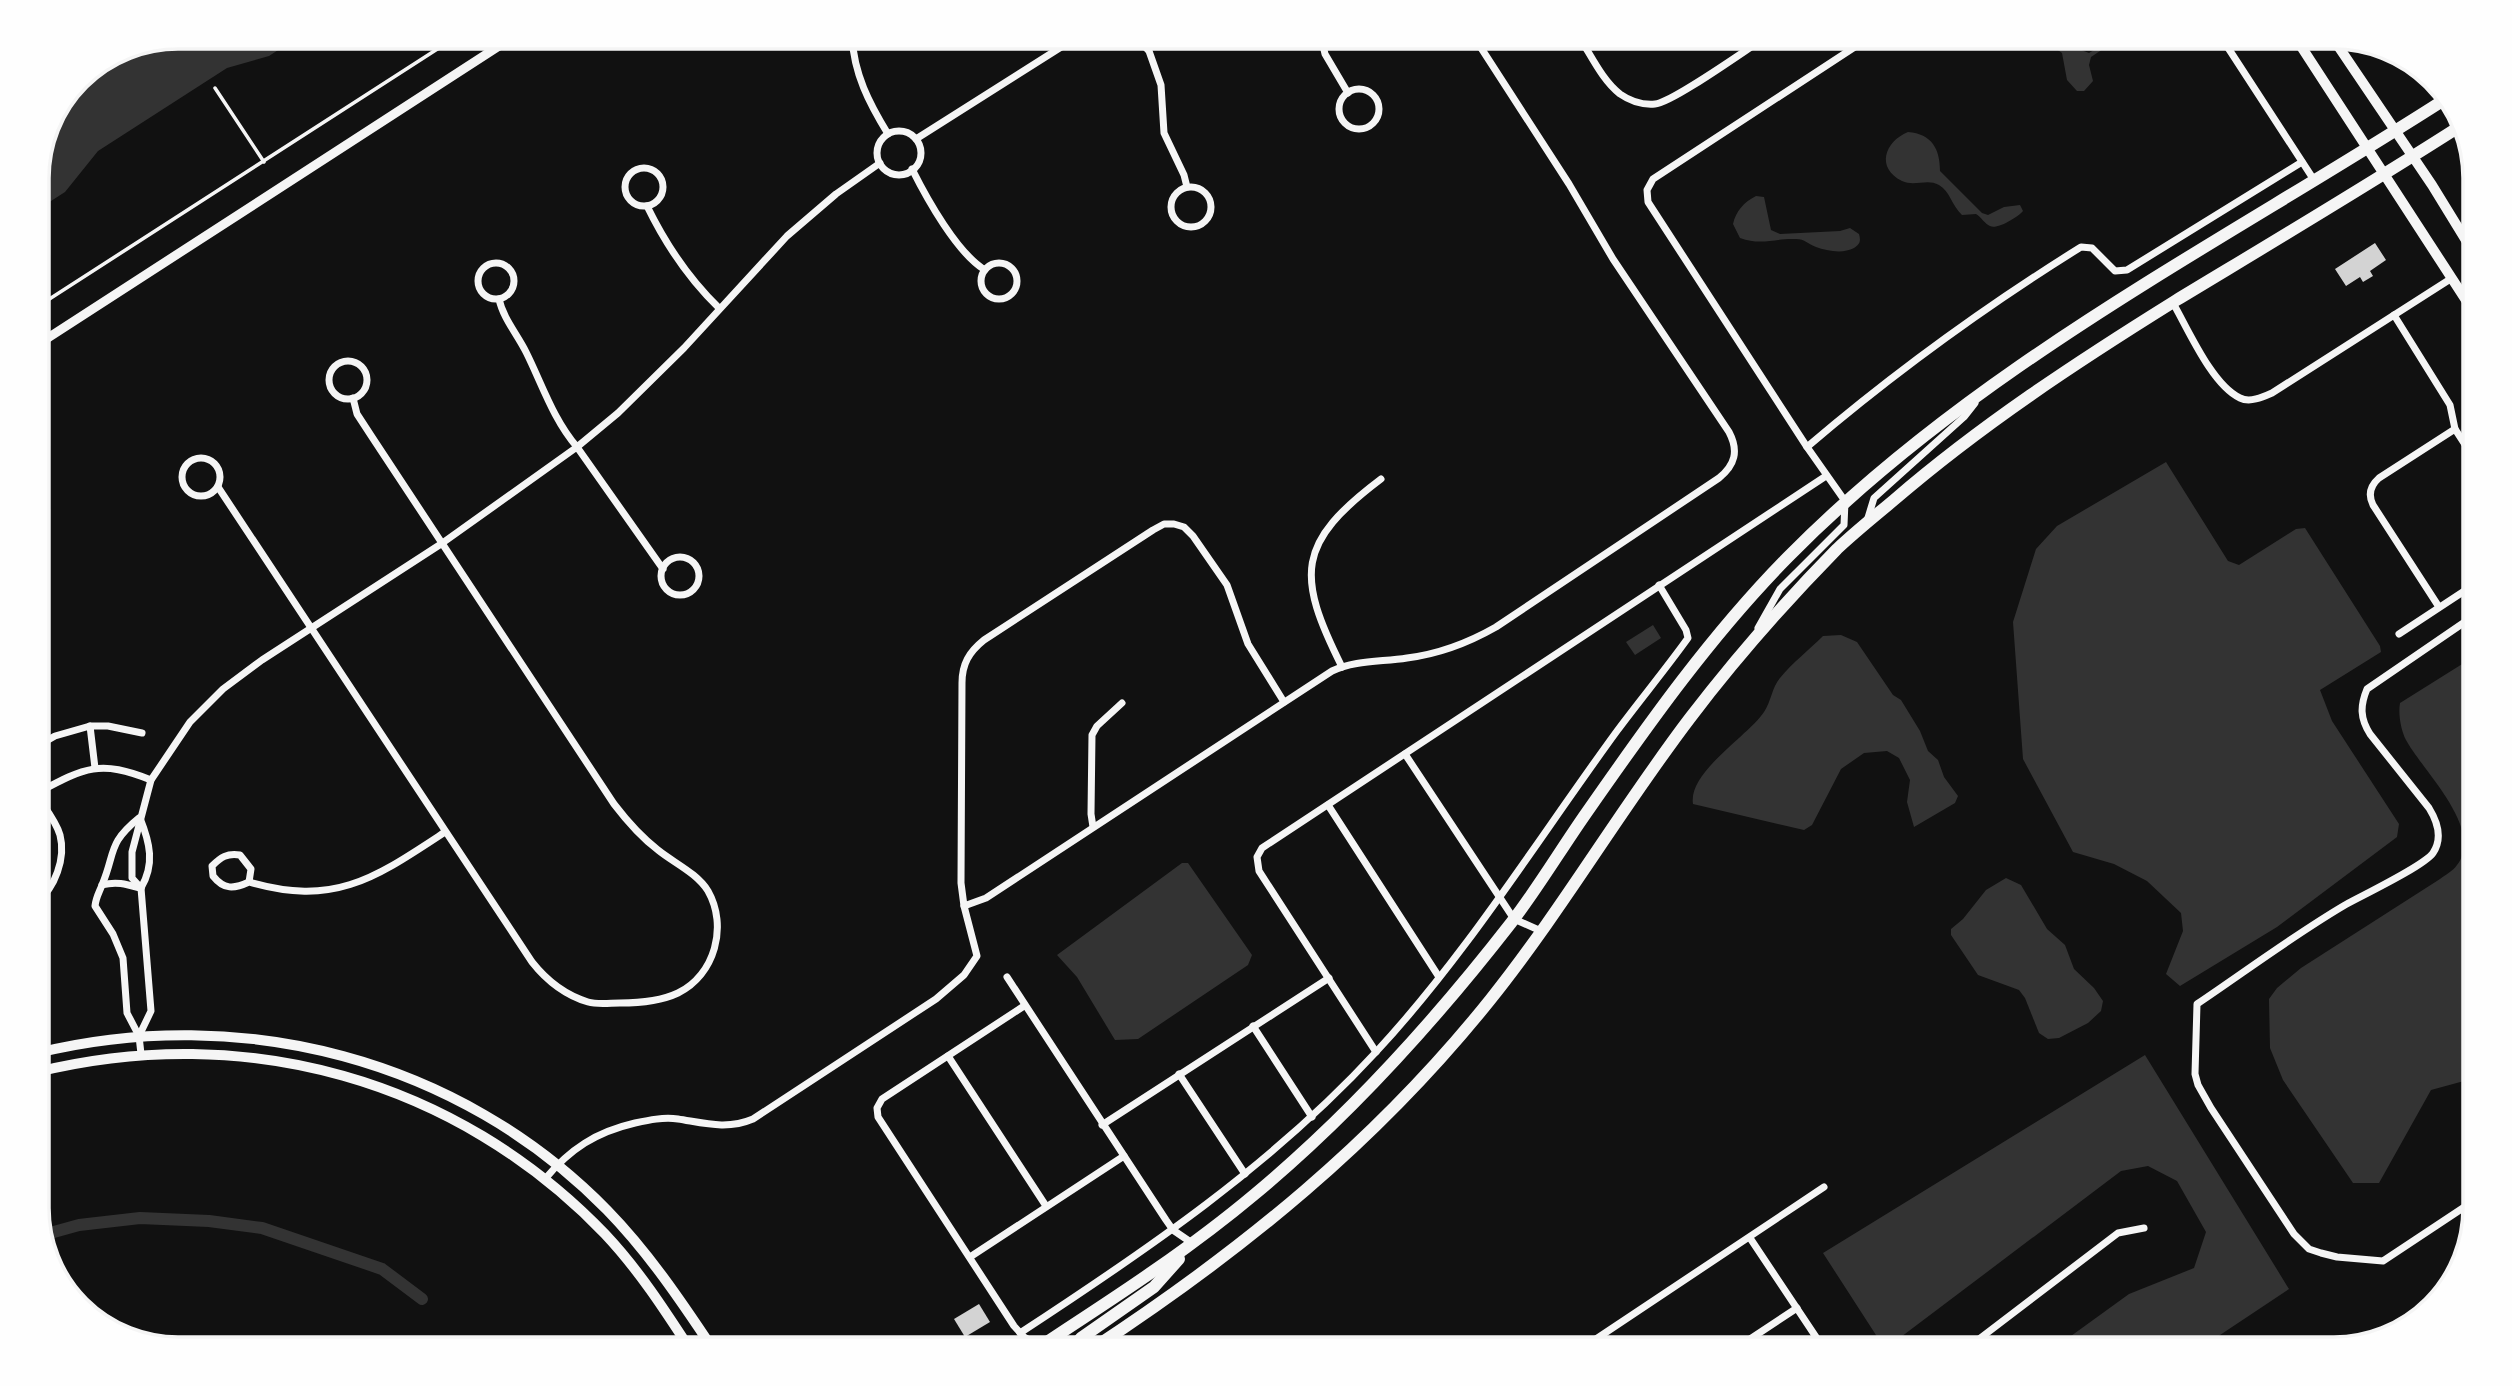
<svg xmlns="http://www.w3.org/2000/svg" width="2512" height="1386" viewBox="0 0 2512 1386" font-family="Barlow,sans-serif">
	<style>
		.water { fill: #333 }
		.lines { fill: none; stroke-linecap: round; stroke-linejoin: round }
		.canal { stroke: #333; stroke-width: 12 }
		.building { fill: #d3d3d3 }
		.service { stroke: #f5f5f5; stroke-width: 3.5 }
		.minor { stroke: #f5f5f5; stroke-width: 7 }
		.tertiary { stroke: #f5f5f5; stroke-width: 9 }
		.secondary { stroke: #f5f5f5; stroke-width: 10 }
		.primary { stroke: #f5f5f5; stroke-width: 10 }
		.trunk { stroke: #f5f5f5; stroke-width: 12 }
		.rim { fill: none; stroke: #f5f5f5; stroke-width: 3.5 }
	</style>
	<rect width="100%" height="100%" fill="#111"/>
	<g class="water">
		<polygon points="178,37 298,37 269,56 227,68 98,151 65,192 37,210 37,169 48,123 78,78 124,47"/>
		<path d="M2040,37C2051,37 2077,48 2089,53L2115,37H2121L2091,57L2089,65L2093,81L2084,91H2077L2067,80L2062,53Z"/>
		<path d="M1908,132C1932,134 1940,149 1940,171L1982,213L1988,215L2004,207L2020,205L2023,211C2018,217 1997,230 1990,226C1985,224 1981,217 1976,214L1962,215C1952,206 1950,191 1939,185C1927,178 1915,187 1902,181C1876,168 1884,142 1908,132Z"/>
		<path d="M1756,196L1764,197L1771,230L1780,234L1840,231L1850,228L1859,234C1861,241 1860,244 1854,248C1843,254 1827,251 1816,247C1808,244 1805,239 1796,239C1774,238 1762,246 1740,238L1733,224C1736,211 1744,202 1756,196Z"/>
		<polygon points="2166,462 2228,561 2239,565 2296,529 2305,528 2380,646 2381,652 2320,690 2332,721 2399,824 2397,837 2277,927 2180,986 2166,974 2183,931 2181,913 2147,881 2114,864 2073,852 2023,759 2013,622 2036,549 2057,526"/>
		<polygon points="1653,625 1661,638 1635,655 1626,642"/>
		<path d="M1841,635L1857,642L1893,695L1901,700L1920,731L1928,751L1938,760L1944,777L1958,796L1955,803L1914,827L1907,802L1910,780L1899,758L1887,751L1864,753L1841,769L1812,825L1804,830L1693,804C1688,772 1747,737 1764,712C1771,702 1772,687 1780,678C1792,663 1809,650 1823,636Z"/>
		<path d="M2475,656V1078L2431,1090L2379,1183H2353L2283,1080L2270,1048L2269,999L2277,988L2301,968L2440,879C2445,875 2453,871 2457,865C2485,829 2422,770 2406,740C2401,730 2398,714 2400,703Z"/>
		<polygon points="1182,863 1188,863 1252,955 1248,965 1138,1039 1115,1040 1077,977 1057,955"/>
		<polygon points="2006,878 2021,885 2047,929 2065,945 2074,969 2094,988 2103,1001 2101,1011 2088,1023 2059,1038 2048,1039 2039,1033 2025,998 2019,990 1978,975 1951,935 1951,929 1963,919 1986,890"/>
		<polygon points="2145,1055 2289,1289 2199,1349 2053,1349 2129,1294 2194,1268 2206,1232 2177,1181 2148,1166 2121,1171 1885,1349 1823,1253"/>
	</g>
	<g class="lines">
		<polyline class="canal" points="43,1235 79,1225 140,1218 209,1221 262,1228 382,1269 422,1299"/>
	</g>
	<g class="building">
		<polygon points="2375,243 2386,260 2370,271 2373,276 2363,282 2360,277 2346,286 2335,269"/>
		<polygon points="979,1304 990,1322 965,1337 954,1319"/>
	</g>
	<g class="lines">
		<g class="service">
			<polyline points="215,88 264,162"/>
			<polyline points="37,307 456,37"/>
		</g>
		<g class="minor">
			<path d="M852,37C854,74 869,103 888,134"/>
			<polyline points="1136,37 1149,51 1161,85 1164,133 1184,175 1187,187"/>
			<polyline points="1321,37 1325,54 1348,93"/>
			<path d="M1579,37C1591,55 1602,80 1620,94C1630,101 1643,105 1655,104C1672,103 1747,49 1766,37"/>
			<polyline points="2221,37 2314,180"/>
			<circle cx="1359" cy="109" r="20"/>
			<circle cx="899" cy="153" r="22"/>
			<polyline points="916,139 1077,37"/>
			<circle cx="644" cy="187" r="19"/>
			<path d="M912,169C927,199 957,253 985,270"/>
			<circle cx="1191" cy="207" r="20"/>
			<path d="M647,206C666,245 688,278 719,308"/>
			<circle cx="999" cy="281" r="18"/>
			<circle cx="496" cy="281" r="18"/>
			<path d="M499,299C503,318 517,334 526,352C542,384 553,419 577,447L618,413L684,348L787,236L836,194L880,163"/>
			<path d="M2173,303C2188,329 2212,385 2240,398C2250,403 2263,397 2272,393L2452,278"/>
			<polyline points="2394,315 2450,405 2455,429 2475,460"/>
			<circle cx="348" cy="380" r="19"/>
			<path d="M1807,447C1895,372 1983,308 2081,247L2092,248L2115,271L2127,270L2302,162"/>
			<circle cx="201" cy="477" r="19"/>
			<path d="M218,487L532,962C547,981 565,995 588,1002C598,1005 610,1003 620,1003C639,1003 661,1001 678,993C715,975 728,926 708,891C697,873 674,863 658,850C641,837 627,821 614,804L372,437L357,414L353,398"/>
			<polyline points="1867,521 1874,498 1964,417 1975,403"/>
			<circle cx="680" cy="576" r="19"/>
			<path d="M2439,607L2373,505C2368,495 2370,486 2379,478L2455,429"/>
			<path d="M2475,615L2367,689C2360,706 2360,718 2370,734L2429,808C2437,821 2443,838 2433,853C2424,866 2363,895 2345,905C2294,935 2246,971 2197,1004L2195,1074L2198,1085L2211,1108L2294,1234L2309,1249L2321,1253L2337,1257L2383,1261L2475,1200"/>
			<polyline points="1758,628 1780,589 1844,525 1845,501 1807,447 1648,202 1647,190 1653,179 1870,37"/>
			<polyline points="2399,634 2475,584"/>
			<path d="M1342,667C1296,575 1296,543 1381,479"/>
			<polyline points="41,744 55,736 90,726"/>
			<polyline points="1405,754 1514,919 1541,931"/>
			<polyline points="95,768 90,726 108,726 142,733"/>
			<path d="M37,793C84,768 99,759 151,780"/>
			<path d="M37,796C45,808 56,821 60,835C66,858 55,888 37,902"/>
			<polyline points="1328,805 1439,977"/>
			<path d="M139,818C107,844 116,852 102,885C99,893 96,897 95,906L113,934L123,958L127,1013L139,1036L141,1054"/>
			<path d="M140,818C150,843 155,864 141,888"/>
			<polyline points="1093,827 1091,814 1092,735 1097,726 1122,703"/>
			<path d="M249,882C234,889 224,890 213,876L212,866C221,857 227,853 240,855L251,869L249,882C335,907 375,878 445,832"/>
			<path d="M102,885C116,881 126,884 140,888"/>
			<polyline points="141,888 132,878 132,852 151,780 190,722 223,689 262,660 441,544 577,447 663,569"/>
			<path d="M964,906L986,898L1332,671C1355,660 1382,662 1407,658C1439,654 1468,643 1496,627L1719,478C1735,465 1739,451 1729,432L1613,259L1569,184L1474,37"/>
			<polyline points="1007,977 1166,1220 1173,1230 1192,1243"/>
			<polyline points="1024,1006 882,1099 877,1108 878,1117 1014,1326 1024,1337 1040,1346"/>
			<polyline points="1253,1026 1312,1117"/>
			<polyline points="139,1036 151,1011 141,888"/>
			<polyline points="1376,1052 1259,871 1257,857 1262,848 1826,476"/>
			<polyline points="948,1056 1046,1206"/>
			<polyline points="1179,1074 1245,1174"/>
			<polyline points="1102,1125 1329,978"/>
			<path d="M545,1179C570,1149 596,1132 635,1123C649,1120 663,1117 678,1119C704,1123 727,1130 753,1119L936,999L964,975L977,956L964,906L961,883L962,683C962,664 969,652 984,640L1153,530L1164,524H1174L1184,527L1193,536L1227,585L1248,644L1284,702"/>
			<polyline points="1750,1238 1824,1349"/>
			<polyline points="970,1257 1124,1156"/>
			<path d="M1020,1333C1147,1250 1272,1165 1376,1052C1467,954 1538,839 1617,731C1640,700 1665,670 1688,638L1686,630L1659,585"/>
			<polyline points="1581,1349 1824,1187"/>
			<polyline points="1735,1349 1797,1308"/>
			<polyline points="1966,1349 2118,1233 2144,1228"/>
		</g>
		<polyline class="tertiary" points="37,345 513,37"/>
		<g class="secondary">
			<path d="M37,1053C241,1003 459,1059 607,1210C648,1252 681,1301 713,1349"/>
			<path d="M37,1072C245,1021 456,1079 605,1234C638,1269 664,1309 690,1349"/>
		</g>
		<g class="primary">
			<polyline points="2295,37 2475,314"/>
			<polyline points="2332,37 2432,185 2475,255"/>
		</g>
		<g class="trunk">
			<path d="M1036,1349C1111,1300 1186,1252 1255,1194C1351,1114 1434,1022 1511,923C1538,888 1561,849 1587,812C1649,723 1712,634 1788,557C1978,364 2222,243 2447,98"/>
			<polyline points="1071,1349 1081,1338 1154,1287 1179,1259"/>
			<path d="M1092,1349C1243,1250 1377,1141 1490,1000C1562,910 1620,810 1690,718C1735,659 1785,602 1837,549C1855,532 1875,516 1894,500C1981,425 2077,362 2175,301C2271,243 2367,186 2462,125"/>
		</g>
	</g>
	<path d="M0 0H2512V1386H0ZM178 49H2334A129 129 0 0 1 2463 178V1208A129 129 0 0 1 2334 1337H178A129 129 0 0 1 49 1208V178A129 129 0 0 1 178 49Z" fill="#fefefe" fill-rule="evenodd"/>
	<path class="rim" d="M178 49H2334A129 129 0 0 1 2463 178V1208A129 129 0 0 1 2334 1337H178A129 129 0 0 1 49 1208V178A129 129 0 0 1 178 49Z"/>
</svg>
